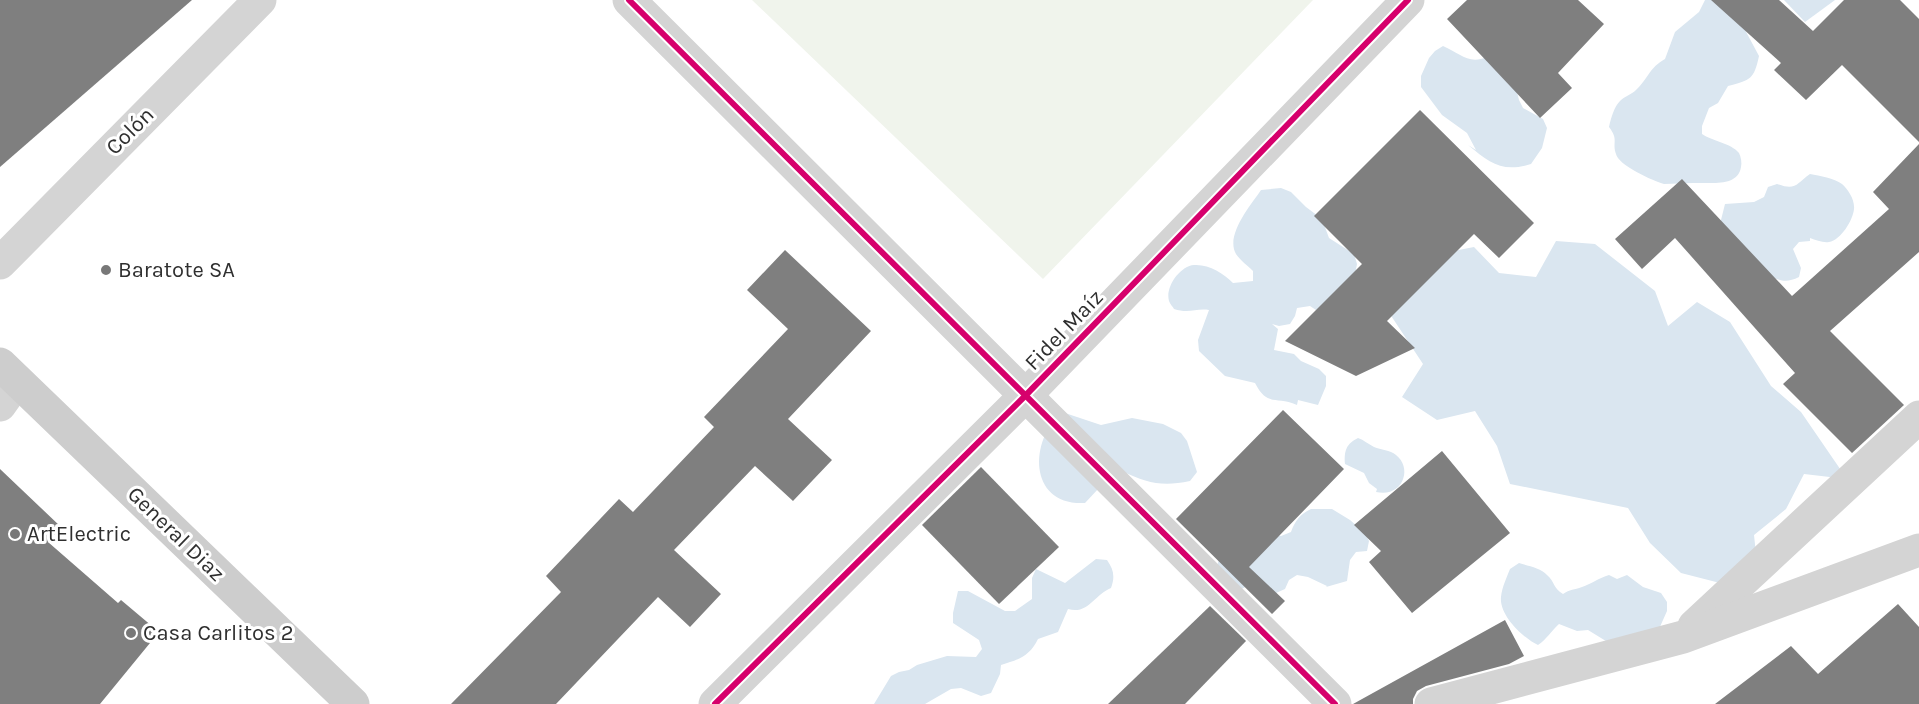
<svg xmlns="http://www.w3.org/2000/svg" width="1919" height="704" viewBox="0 0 1919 704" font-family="Karla,sans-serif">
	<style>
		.green { fill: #f0f4ec }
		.water { fill: #dae6f0 }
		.building { fill: #7f7f7f }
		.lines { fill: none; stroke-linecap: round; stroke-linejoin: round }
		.minor { stroke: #d4d4d4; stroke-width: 33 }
		.secondary { stroke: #cdcdcd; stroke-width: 33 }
		.cycleway-casing { stroke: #fff; stroke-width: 10 }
		.cycleway { stroke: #d6006c; stroke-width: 6 }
		.poi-dot { fill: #787878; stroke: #fff; stroke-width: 2 }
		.labels { text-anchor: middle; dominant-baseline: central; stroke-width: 6; stroke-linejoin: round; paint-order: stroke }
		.street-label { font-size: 22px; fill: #2f2f2f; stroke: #fff }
		.poi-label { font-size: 22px; fill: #2f2f2f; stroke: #fff; text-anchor: start }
	</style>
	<rect width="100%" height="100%" fill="#fff"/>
	<polygon class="green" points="752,0 1313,0 1043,279"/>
	<g class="water">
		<path d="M1705,0H1721L1744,28L1759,56C1754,79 1751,80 1728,86L1718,103L1709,108L1702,126V134C1712,141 1731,143 1739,153C1741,157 1742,163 1741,167C1738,188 1708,182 1693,183C1683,183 1674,184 1664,184C1653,181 1618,165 1616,154C1612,142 1619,140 1609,127C1611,118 1614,107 1620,101C1625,96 1632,94 1636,90C1648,79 1649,68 1665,59L1675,32L1699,12Z"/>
		<polygon points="1784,0 1835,0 1805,22"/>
		<path d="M1443,46C1460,53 1468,65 1487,57L1514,80L1519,100L1523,108L1543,119L1547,128L1542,148L1531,164C1502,173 1490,163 1468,145L1476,150L1467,133L1442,115L1421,87V76L1429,58L1435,51Z"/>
		<path d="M1810,174C1820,176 1834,178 1842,184C1848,189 1855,200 1854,209C1853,220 1841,240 1829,242C1823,243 1816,240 1810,238V241L1799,242L1793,249L1801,268L1799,277C1787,283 1781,281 1769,276L1720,224L1725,204L1754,202L1764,197L1768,187L1777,184C1796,191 1796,184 1810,174Z"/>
		<path d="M1281,188L1291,192L1306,207L1322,219L1329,238L1354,254L1357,264L1353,285L1343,286L1334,292L1331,301L1316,310L1310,306L1297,308L1295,316L1290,324L1279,326L1272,324L1278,329L1274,350L1294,354L1301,361L1319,369L1326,376V386L1318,405L1298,400L1297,405C1276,395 1268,408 1255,383L1225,376L1199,351L1198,340L1209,310C1196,308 1189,314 1174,309C1173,307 1170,304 1169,301C1165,287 1180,266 1194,265C1209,264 1223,273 1233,283L1253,281V271C1248,266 1240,260 1236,254C1225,235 1251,205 1261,190Z"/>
		<polygon points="1556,241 1595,244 1655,291 1668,326 1697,302 1730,322 1771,386 1801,412 1847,479 1804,474 1786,509 1754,535 1758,572 1720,583 1681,573 1650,543 1628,508 1510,484 1497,446 1475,411 1437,420 1402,397 1423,364 1378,296 1433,255 1474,247 1499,273 1536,277"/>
		<path d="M1062,412L1101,425L1132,418L1163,424L1181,433L1187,441L1197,472L1190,481C1162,487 1147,483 1122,471L1099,488L1085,503C1029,506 1028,442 1062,412Z"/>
		<path d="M1358,438C1364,440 1368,444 1374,447C1381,450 1390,450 1396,455C1413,468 1403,498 1376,492L1377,489L1369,483L1364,473L1345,464C1344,451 1346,444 1358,438Z"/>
		<path d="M1311,509H1332L1350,520L1365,533L1369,541L1367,551L1356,552L1350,560L1347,581L1326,587L1327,586L1308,577L1297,575L1289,580L1285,589L1276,593L1247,586L1238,591L1214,578L1219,559L1259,530L1281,536L1291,532C1295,521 1300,514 1311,509Z"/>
		<path d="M1096,559L1107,560C1114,570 1115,577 1111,588C1094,595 1088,615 1068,609L1058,632L1038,639C1030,656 1018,660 1001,665L1000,674L991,693L981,696L961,688L951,689L925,704H874L891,676L899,672L909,670L917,665L947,656L976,657L982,649L979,640L953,623V613L958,591H968L1005,611H1015L1032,599V578L1036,569L1065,583Z"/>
		<path d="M1519,563C1528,566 1541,568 1547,575C1555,582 1553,588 1563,594C1570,589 1574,590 1582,587C1591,584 1599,578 1609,575L1617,579L1627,575L1643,587L1661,593L1667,602V611L1659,629L1614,646L1588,630L1577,631L1559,624C1551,631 1547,639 1538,645C1523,638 1499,615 1501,597C1502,587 1507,577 1510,569Z"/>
	</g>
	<g class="building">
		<polygon points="0,0 192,0 0,167"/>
		<polygon points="1467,0 1578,0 1604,24 1558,73 1572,88 1540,118 1447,19"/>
		<polygon points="1711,0 1779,0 1813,31 1844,0 1900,0 1919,19 1919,142 1842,65 1806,100 1774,70 1781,63"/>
		<polygon points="1420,110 1534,223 1499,258 1474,234 1387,321 1415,348 1356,376 1285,341 1362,264 1314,216"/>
		<polygon points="1919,144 1919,252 1830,331 1904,405 1852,453 1783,384 1795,373 1675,238 1642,269 1615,239 1682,179 1792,296 1889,209 1873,192"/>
		<polygon points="785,250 871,331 788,419 832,460 793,501 755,466 674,550 721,594 690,627 658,597 556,704 451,704 561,592 546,576 619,499 633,512 714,427 704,417 788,329 747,290"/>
		<polygon points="1283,410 1344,469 1249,567 1285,601 1272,614 1176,519"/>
		<polygon points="1442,451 1510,533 1412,613 1369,562 1381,551 1354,525"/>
		<polygon points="981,467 1059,547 999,604 922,525"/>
		<polygon points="0,469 61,527 48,542 118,603 121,600 159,632 100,704 0,704"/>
		<polygon points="1898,604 1919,627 1919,704 1715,704 1791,646 1818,674"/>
		<polygon points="1210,606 1246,641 1185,704 1108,704"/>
		<polygon points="1505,620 1524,656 1509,664 1426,686 1417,691 1413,699 1413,704 1353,704"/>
	</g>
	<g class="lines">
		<g class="minor">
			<polyline points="629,0 1335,704"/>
			<polyline points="0,263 260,0"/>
			<polyline points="0,405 17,381"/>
			<polyline points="1694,626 1919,417"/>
			<polyline points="715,704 1026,395 1408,0"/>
			<polyline points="1431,704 1683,637 1919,550"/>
		</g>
		<polyline class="secondary" points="0,364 353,704"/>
		<g class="cycleway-casing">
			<g id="cycleway">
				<polyline points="629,0 1335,704"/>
				<polyline points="715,704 1026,395 1408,0"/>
			</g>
		</g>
		<use href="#cycleway" class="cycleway"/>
	</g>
	<g class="poi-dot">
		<circle cx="106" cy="270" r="6"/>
		<circle cx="15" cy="534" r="6"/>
		<circle cx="131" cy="633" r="6"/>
	</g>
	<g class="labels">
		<g class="street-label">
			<text transform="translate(130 131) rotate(-45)">Colón</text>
			<text transform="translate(1064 330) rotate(-46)">Fidel Maíz</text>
			<text transform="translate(176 534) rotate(44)">General Diaz</text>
		</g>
		<g class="poi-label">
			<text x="118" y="270">Baratote SA</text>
			<text x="27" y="534">ArtElectric</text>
			<text x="143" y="633">Casa Carlitos 2</text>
		</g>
	</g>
</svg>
